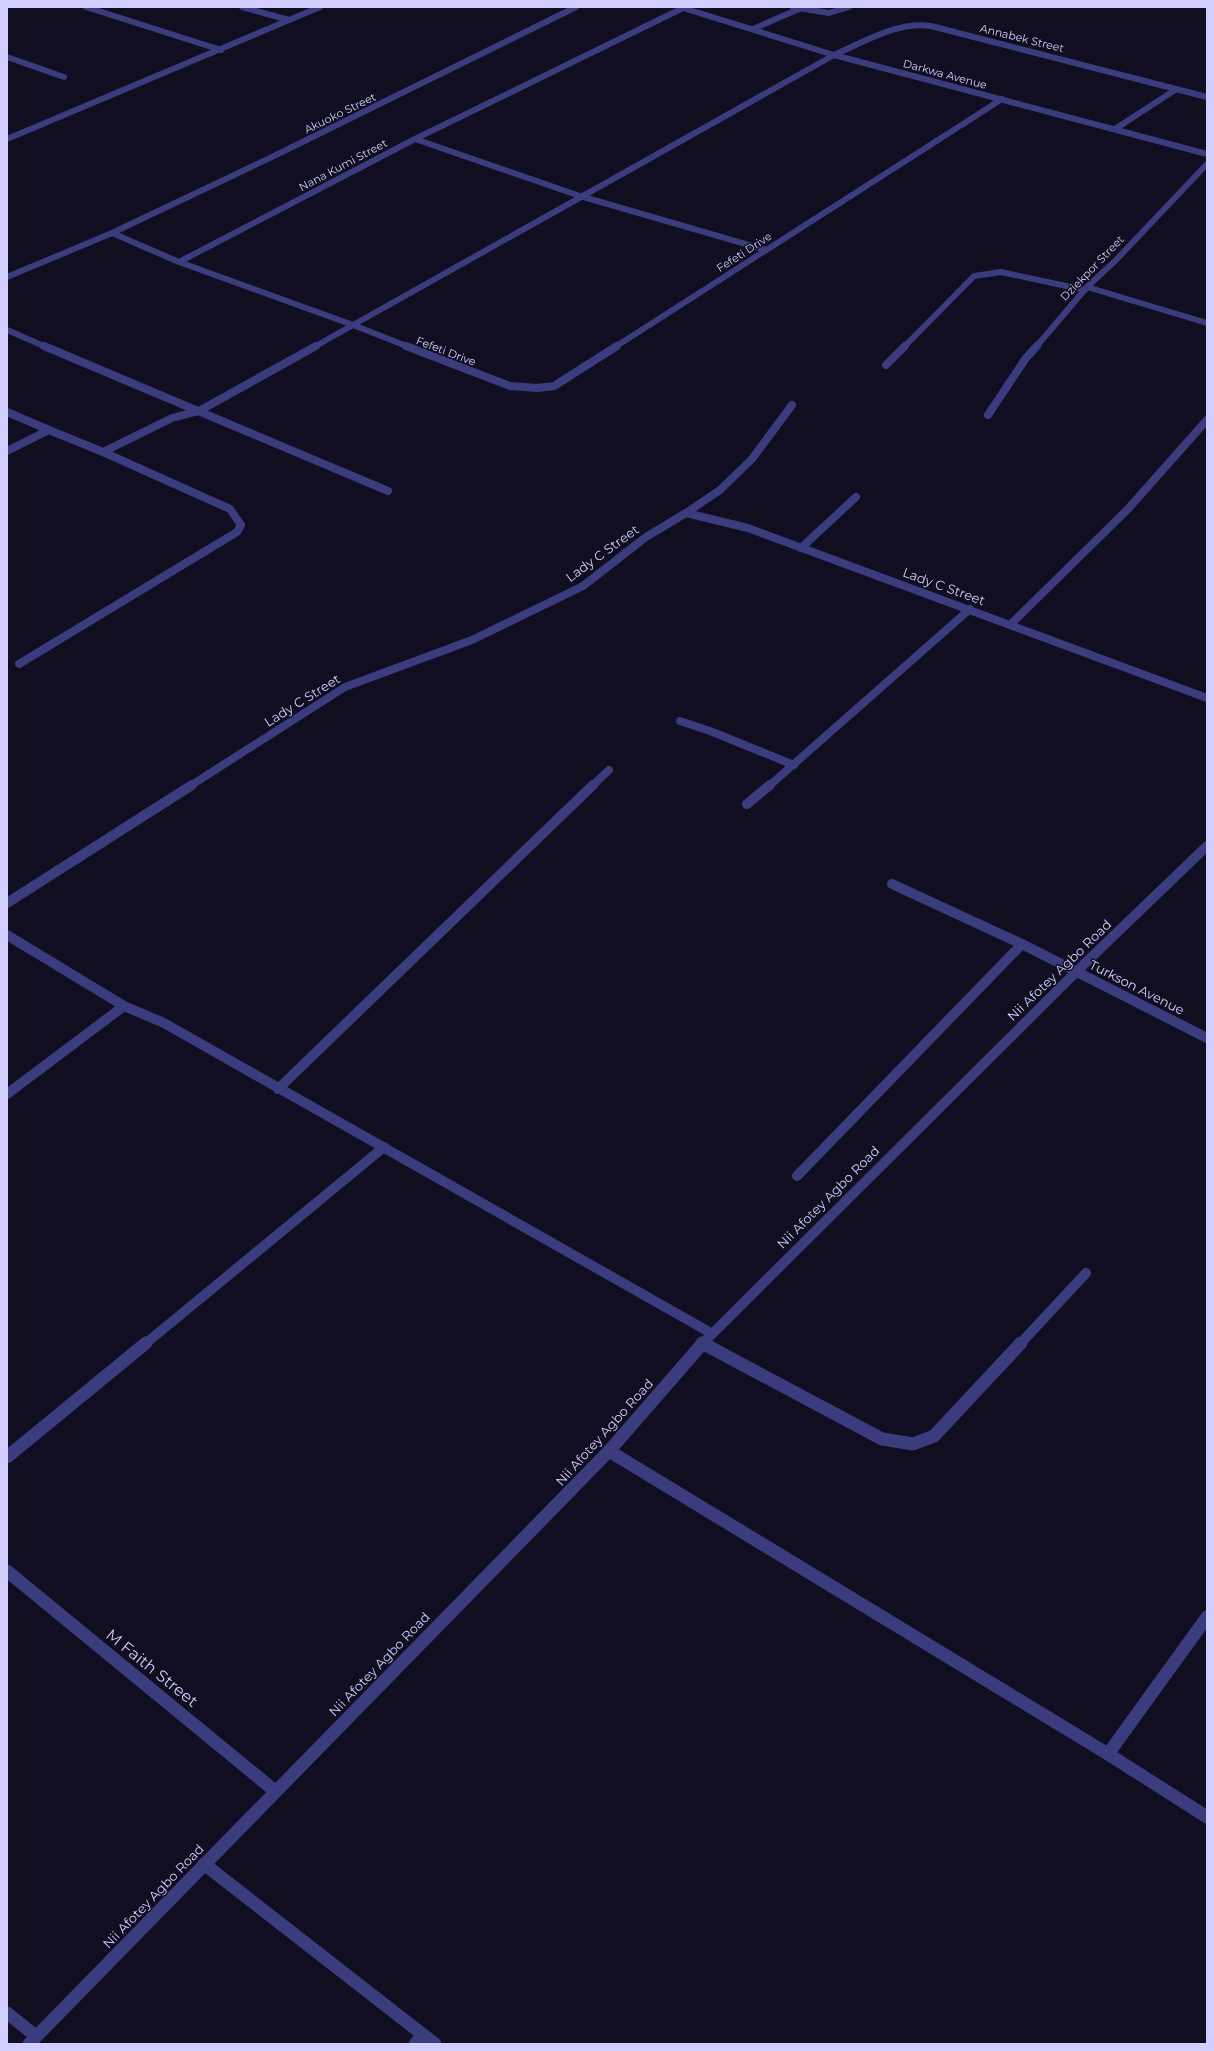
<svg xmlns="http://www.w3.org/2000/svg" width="1214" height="2051" viewBox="0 0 1214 2051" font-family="Montserrat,sans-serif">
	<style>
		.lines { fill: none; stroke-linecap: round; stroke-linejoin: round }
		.minor-far3 { stroke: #3b3c7d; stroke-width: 6 }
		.minor-far2 { stroke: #3b3c7d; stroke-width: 8 }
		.minor-far1 { stroke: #3b3c7d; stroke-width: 10 }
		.minor { stroke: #3b3c7d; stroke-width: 13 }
		.labels { text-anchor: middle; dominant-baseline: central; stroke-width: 3; stroke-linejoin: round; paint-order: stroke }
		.far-street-label { font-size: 11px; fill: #d1cefd; stroke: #100e20 }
		.street-label { font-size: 13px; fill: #d1cefd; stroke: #100e20 }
		.near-street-label { font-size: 16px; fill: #d1cefd; stroke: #100e20 }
	</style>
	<rect width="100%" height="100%" fill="#100e20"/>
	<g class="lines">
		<g class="minor-far3">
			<polyline points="86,7 221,50"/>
			<polyline points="242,7 289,20"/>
			<polyline points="680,7 834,55 1207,154"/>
			<polyline points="793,7 829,13 849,7"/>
			<polyline points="753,29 799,9"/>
			<polyline points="7,57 64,77"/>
			<polyline points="1115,129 1175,90"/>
			<polyline points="7,139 320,7"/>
			<polyline points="415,139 580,196 766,250"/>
			<polyline points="112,233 274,156 576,7"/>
			<polyline points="7,277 112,233 179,262"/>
			<polyline points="1087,287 1207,323"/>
			<polyline points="353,325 179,262 415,139 683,8"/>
			<polyline points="7,330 46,347"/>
			<polyline points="314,347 353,325"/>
			<path d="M409,347L353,325L834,55C864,42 897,21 931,26L1207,97"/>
			<polyline points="615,347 1002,99"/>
			<polyline points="904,347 974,276 1001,272 1085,290"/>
			<polyline points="1036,347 1087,287 1116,260 1207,164"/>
		</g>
		<g class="minor-far2">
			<polyline points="44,346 388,491"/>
			<polyline points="406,346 510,386 537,388 554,386 617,346"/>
			<polyline points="886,365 905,346"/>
			<polyline points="7,412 49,430 7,451"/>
			<polyline points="988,415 1026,358 1037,346"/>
			<polyline points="103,452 172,418 199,411 316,346"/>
			<polyline points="686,513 720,490 752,459 792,405"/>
			<polyline points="801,548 856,497"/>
			<polyline points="1010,625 1128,509 1207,420"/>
			<polyline points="19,664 237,532 241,525 230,509 103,452 49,430"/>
			<polyline points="680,721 710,731 794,765"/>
			<polyline points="190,786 345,687 472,640 583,586 646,537 686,513 748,528 1207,698"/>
			<polyline points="592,786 609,770"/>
			<polyline points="769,786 970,609"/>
		</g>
		<g class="minor-far1">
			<polyline points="747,804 770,785"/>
			<polyline points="892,884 1022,944 1207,1038"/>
			<polyline points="7,903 192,785"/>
			<polyline points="7,935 124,1006 164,1023 711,1333"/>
			<polyline points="278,1089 593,785"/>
			<polyline points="7,1094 124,1006"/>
			<polyline points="797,1176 1022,944"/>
			<polyline points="702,1343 703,1344"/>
			<polyline points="145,1344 384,1147"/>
			<polyline points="702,1344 1077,971 1207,846"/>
			<polyline points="1020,1344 1086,1273"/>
		</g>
		<g class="minor">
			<polyline points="702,1343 882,1439 913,1444 934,1436 1021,1343"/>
			<polyline points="609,1451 1108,1754 1207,1617"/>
			<polyline points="7,1457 146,1343"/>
			<polyline points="7,1571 275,1791"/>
			<polyline points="1108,1754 1207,1817"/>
			<polyline points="204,1864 435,2044"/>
			<polyline points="7,2013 36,2036"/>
			<polyline points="29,2044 609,1451 703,1343"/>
			<polyline points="415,2044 423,2035"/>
		</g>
	</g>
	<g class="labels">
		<g class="far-street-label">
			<text transform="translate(1022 38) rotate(14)">Annabek Street</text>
			<text transform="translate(945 74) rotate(15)">Darkwa Avenue</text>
			<text transform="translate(340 113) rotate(-26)">Akuoko Street</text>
			<text transform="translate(343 165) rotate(-28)">Nana Kumi Street</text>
			<text transform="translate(744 252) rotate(-33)">Fefeti Drive</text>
			<text transform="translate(1092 268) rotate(-46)">Dziekpor Street</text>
			<text transform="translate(446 351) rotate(21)">Fefeti Drive</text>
		</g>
		<g class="street-label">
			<text transform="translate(602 553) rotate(-36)">Lady C Street</text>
			<text transform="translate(944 586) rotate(20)">Lady C Street</text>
			<text transform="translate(302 700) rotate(-32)">Lady C Street</text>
			<text transform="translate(1059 970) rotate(-44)">Nii Afotey Agbo Road</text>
			<text transform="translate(1137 987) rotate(27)">Turkson Avenue</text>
			<text transform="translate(828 1197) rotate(-45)">Nii Afotey Agbo Road</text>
			<text transform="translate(604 1432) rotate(-48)">Nii Afotey Agbo Road</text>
			<text transform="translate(379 1664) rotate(-46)">Nii Afotey Agbo Road</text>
			<text transform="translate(153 1896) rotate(-46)">Nii Afotey Agbo Road</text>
		</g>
		<g class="near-street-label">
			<text transform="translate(152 1668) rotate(39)">M Faith Street</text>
		</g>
	</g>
	<rect width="1214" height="2051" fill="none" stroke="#d1cefd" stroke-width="16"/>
</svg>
